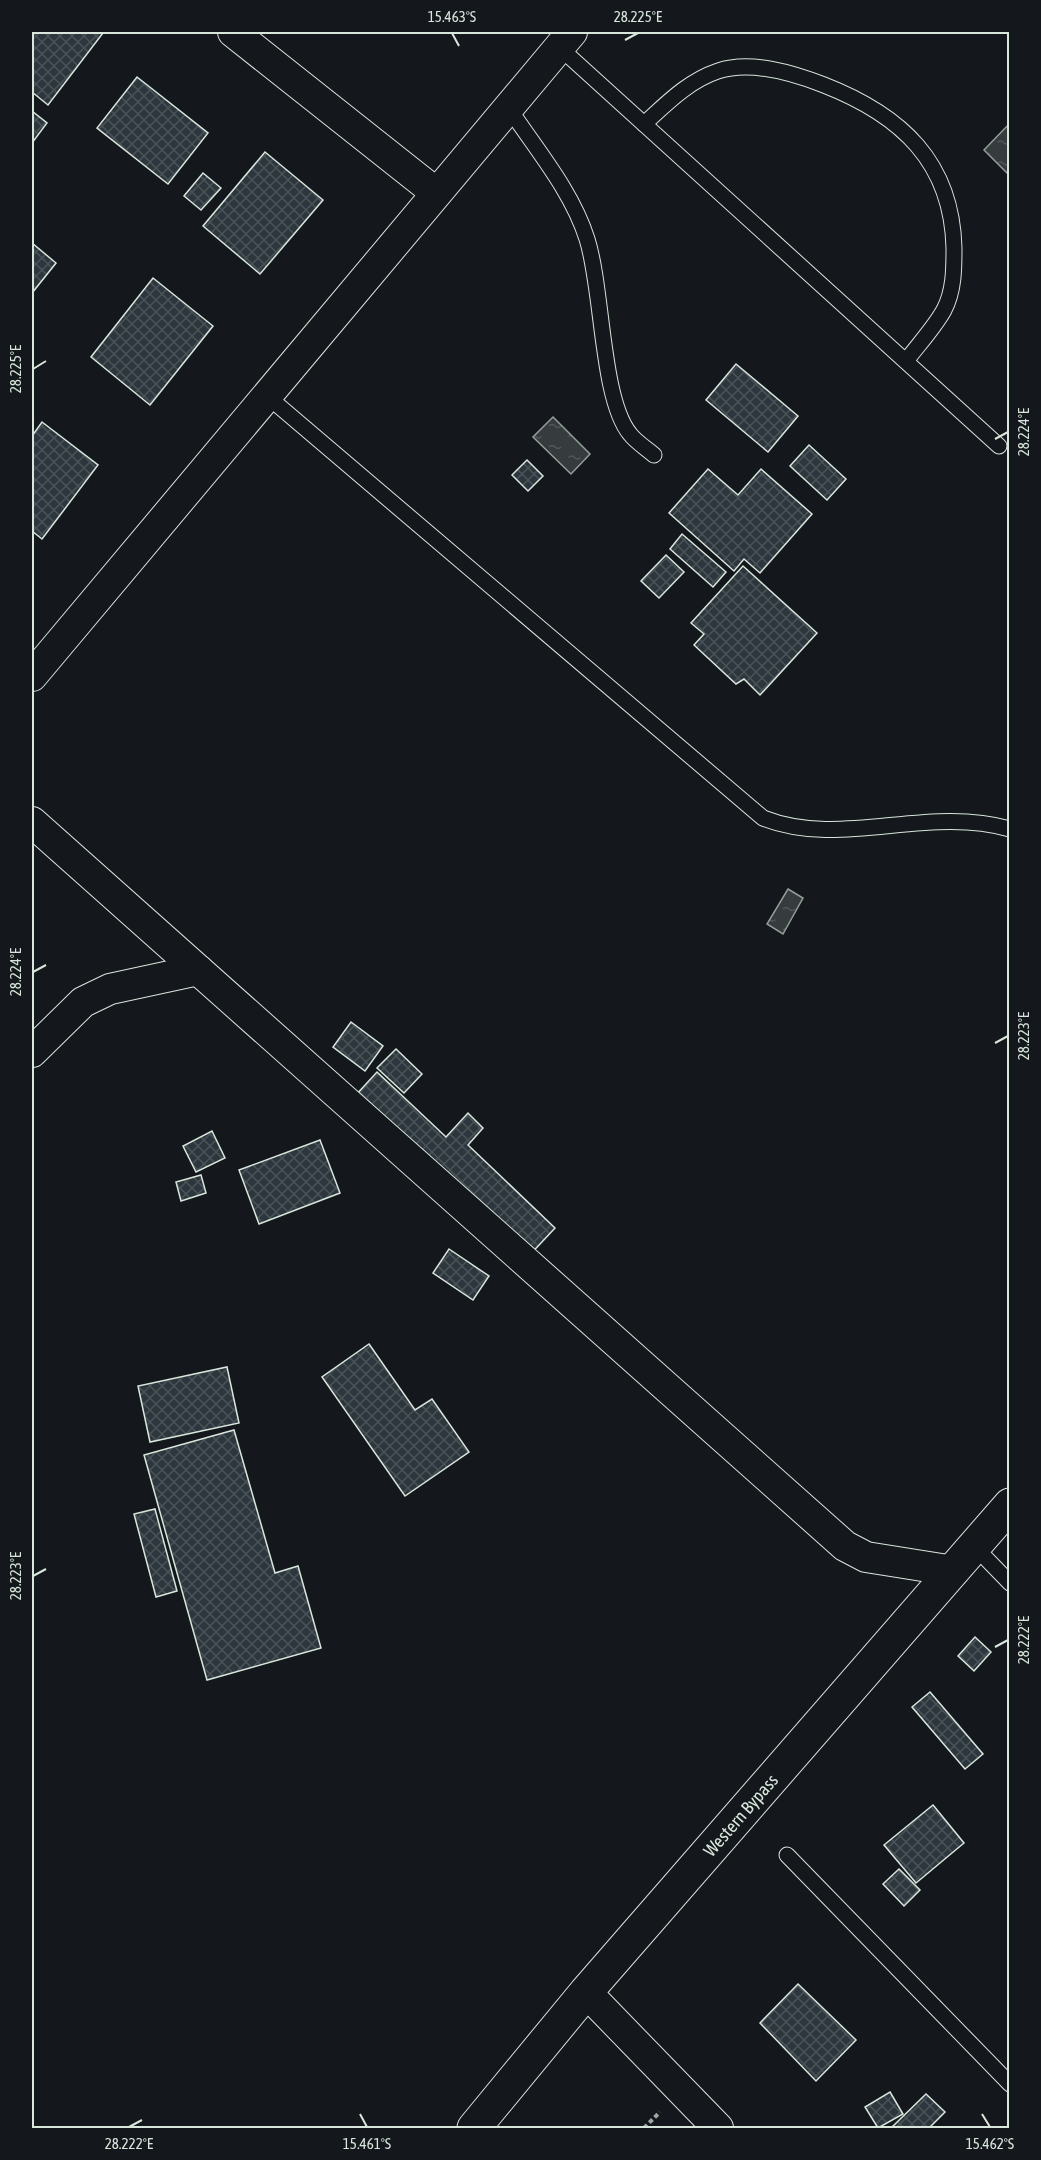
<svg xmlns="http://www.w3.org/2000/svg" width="1041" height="2160" viewBox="0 0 1041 2160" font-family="'Asap Condensed',sans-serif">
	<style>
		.water { fill: url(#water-ripples); stroke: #939e99; stroke-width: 1.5 }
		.building { fill: url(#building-cross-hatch); stroke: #d8e6dc; stroke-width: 1.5 }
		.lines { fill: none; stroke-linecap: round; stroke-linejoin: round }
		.lane-casing { stroke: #d8e6dc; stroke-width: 17 }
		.street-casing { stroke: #d8e6dc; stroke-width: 32 }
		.primary-casing { stroke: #d8e6dc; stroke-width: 35 }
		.path { stroke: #9da8a2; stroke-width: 4; stroke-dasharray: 4.5 3; stroke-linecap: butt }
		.lane { stroke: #14181c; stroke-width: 15 }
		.street { stroke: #14181c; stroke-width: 30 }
		.primary { stroke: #14181c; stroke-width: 33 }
		.ticks { fill: none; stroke: #d8e6dc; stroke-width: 2 }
		.labels { text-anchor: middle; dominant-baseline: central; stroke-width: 4.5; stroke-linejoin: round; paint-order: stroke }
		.street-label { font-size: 18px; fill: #d8e6dc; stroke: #14181c }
		.neatline { fill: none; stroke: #d8e6dc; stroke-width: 2 }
		.ticks-label { font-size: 15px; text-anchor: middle; fill: #d8e6dc }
	</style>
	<defs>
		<pattern id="water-ripples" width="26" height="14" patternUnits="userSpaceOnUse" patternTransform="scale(1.5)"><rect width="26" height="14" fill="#363b3e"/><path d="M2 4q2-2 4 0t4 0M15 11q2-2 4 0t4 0" fill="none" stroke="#525759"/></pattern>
		<pattern id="building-cross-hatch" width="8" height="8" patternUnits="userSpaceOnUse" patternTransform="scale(1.5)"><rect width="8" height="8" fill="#2c363c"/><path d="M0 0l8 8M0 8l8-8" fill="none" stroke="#4a5358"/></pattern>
	</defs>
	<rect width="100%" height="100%" fill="#14181c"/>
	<g class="water">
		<polygon points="1009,124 1009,175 984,150"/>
		<polygon points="553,417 590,454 571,474 533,437"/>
		<polygon points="788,889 803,898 783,934 767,924"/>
	</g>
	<g class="building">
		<polygon points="32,32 103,33 48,105 32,92"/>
		<polygon points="137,77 208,133 168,184 97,128"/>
		<polygon points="32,111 47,123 32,143"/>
		<polygon points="265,152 323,200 260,274 203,226"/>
		<polygon points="203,173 221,188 201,210 184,196"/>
		<polygon points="32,243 56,263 32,293"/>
		<polygon points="153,278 213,326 150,405 91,357"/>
		<polygon points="736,364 798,416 768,452 706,400"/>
		<polygon points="42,422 98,465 42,539 32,531 32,436"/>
		<polygon points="809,445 846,479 827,500 790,466"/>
		<polygon points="527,460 543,476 528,491 512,475"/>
		<polygon points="708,469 738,495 761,469 812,514 760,573 744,559 734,571 669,513"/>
		<polygon points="682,534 726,572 713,587 670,549"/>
		<polygon points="666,555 684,572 659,598 641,581"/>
		<polygon points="743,566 817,633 760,695 744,679 736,684 694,645 704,634 691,623"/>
		<polygon points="351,1022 383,1046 365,1071 333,1047"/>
		<polygon points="396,1049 422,1074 404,1093 377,1068"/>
		<polygon points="377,1072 446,1137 468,1113 483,1128 468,1145 555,1228 526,1259 355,1096"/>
		<polygon points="212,1131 225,1158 196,1172 183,1146"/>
		<polygon points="320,1140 340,1193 259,1224 239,1170"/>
		<polygon points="201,1175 206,1193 181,1201 176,1182"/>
		<polygon points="449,1249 489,1276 473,1300 433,1273"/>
		<polygon points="369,1344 415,1410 432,1399 469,1452 405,1496 322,1377"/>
		<polygon points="227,1367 239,1423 150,1442 138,1386"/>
		<polygon points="234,1430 275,1573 298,1566 321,1648 207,1680 144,1455"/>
		<polygon points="155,1509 177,1591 156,1597 134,1514"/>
		<polygon points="975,1637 991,1652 974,1671 958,1656"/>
		<polygon points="930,1692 983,1754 965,1769 912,1707"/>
		<polygon points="933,1805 964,1843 916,1883 884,1845"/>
		<polygon points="899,1869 920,1890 904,1906 883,1884"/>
		<polygon points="798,1984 856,2040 816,2081 760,2023"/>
		<polygon points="890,2092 903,2114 878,2128 865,2107"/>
		<polygon points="926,2094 945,2112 929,2128 891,2128"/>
	</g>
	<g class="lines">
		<g class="lane-casing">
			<g id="lane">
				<polyline points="559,47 999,446"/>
				<path d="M508,107C536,149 572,191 587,239C603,289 601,399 630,434C636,442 646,448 654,455"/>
				<path d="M644,124C666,104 688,81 718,71C751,60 793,73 824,85C901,115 952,162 954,248C954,269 954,291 944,310C934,328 918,345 906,361"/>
				<path d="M266,395L763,818C841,849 926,805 1010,829"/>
				<polyline points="975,1547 1010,1583"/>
				<polyline points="787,1855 1010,2084"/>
			</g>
		</g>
		<g class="street-casing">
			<g id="street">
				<polyline points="233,32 435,192"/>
				<polyline points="32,676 572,32"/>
				<polyline points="32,822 845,1546 866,1557 954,1571"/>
				<polyline points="32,1052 83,1002 110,989 198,970"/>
				<polyline points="586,1992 718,2128"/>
			</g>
		</g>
		<g class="primary-casing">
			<g id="primary">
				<path id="s1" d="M474,2128L586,1992L1010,1505"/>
			</g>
		</g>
		<polyline class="path" points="644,2128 660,2112"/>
		<use href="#lane" class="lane"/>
		<use href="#street" class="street"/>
		<use href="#primary" class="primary"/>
	</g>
	<path class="ticks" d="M452,33L459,46M625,40L638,33M33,369L46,361M995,439L1008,432M33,972L46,965M995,1043L1008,1036M33,1576L46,1569M995,1647L1008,1640M360,2114L367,2127M982,2114L990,2127M129,2127L142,2120"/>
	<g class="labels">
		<g class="street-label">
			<text stroke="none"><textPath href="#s1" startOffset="411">Western Bypass</textPath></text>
		</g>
	</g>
	<rect width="1041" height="2160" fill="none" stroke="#14181c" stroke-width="66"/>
	<rect x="33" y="33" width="975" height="2094" class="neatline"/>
	<g class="ticks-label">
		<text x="452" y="22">15.463°S</text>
		<text x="638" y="22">28.225°E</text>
		<text transform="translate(16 369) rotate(-90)" y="5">28.225°E</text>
		<text transform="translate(1024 432) rotate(-90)" y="5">28.224°E</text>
		<text transform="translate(16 972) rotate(-90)" y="5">28.224°E</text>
		<text transform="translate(1024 1036) rotate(-90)" y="5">28.223°E</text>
		<text transform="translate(16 1576) rotate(-90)" y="5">28.223°E</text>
		<text transform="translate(1024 1640) rotate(-90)" y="5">28.222°E</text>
		<text x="129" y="2149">28.222°E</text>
		<text x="367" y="2149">15.461°S</text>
		<text x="990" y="2149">15.462°S</text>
	</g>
</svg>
